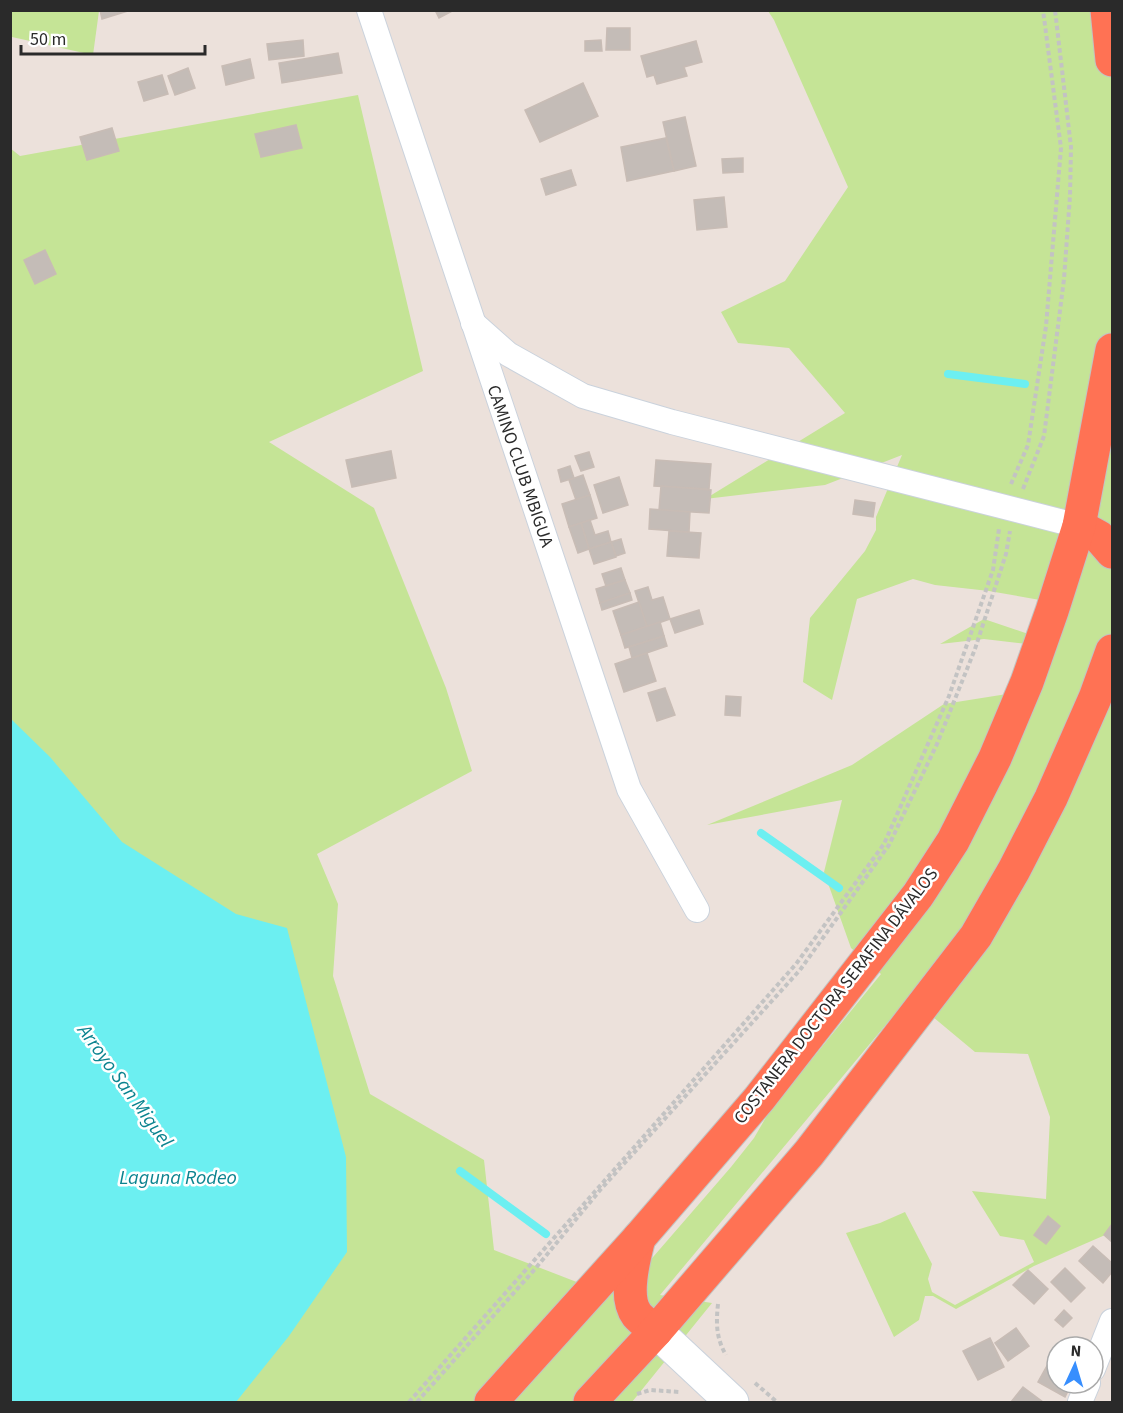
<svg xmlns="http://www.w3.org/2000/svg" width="1123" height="1413" viewBox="0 0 1123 1413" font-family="'Source Sans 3',sans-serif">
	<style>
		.green { fill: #c5e496 }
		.water { fill: #6ceff1 }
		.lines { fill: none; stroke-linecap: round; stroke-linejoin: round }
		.stream { stroke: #6ceff1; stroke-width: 8 }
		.building { fill: #c4bcb7; stroke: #c8bcb5; stroke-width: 1.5 }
		.street-casing { stroke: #cad2dc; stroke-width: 26 }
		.secondary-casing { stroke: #cad2dc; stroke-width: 35 }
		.highway-casing { stroke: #c3c3c3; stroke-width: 35 }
		.path { stroke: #c3c3c3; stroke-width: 4; stroke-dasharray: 4.5 3; stroke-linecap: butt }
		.street { stroke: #fff; stroke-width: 24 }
		.secondary { stroke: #fff; stroke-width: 33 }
		.highway { stroke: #ff7254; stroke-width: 33 }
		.labels { text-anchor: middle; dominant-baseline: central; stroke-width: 5; stroke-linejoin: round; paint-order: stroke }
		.street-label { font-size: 18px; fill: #2a2a2a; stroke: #fff }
		.water-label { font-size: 20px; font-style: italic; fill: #0b838f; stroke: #fff }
	</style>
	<rect width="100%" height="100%" fill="#ece1db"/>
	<g class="green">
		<polygon points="11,10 99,11 93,55 12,37 11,38"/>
		<polygon points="768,11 1112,11 1112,1232 1034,1266 956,1309 933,1296 925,1296 919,1320 894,1337 846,1233 880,1223 905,1212 932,1264 928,1279 932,1292 955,1305 1034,1262 1024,1240 1000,1236 972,1191 1046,1199 1050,1117 1028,1054 975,1052 909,997 660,1295 712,1303 632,1402 11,1402 10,148 20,156 358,95 423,371 269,442 374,508 446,688 472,771 317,854 338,904 333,976 370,1094 484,1160 494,1250 587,1286 647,1264 731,1167 754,1138 769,1112 881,974 851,948 824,872 842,800 707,825 852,765 944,704 1019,692 1027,644 984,639 940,644 984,619 1046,640 1040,600 989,591 935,585 913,579 857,599 832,700 803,682 810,618 865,551 876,530 876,517 902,455 825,485 705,499 845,413 789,348 738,343 721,312 785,281 848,187 774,20"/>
	</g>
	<polygon class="water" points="11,719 50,757 122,842 236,914 287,928 346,1157 347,1252 289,1336 236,1402 11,1402"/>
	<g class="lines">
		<g class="stream">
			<polyline points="948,374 1025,384"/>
			<polyline points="761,833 839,888"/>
			<polyline points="460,1171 546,1234"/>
		</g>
	</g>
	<g class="building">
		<polygon points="100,10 131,10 102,19"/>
		<polygon points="435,10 454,10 439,18"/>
		<polygon points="607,28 630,28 630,50 606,50"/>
		<polygon points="303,40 304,56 269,60 267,44"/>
		<polygon points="601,40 602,51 585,51 585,41"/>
		<polygon points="696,41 702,62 684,67 687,76 657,84 654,75 647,77 641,56"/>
		<polygon points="338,53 342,73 282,83 279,63"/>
		<polygon points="250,59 254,78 226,85 222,66"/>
		<polygon points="188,68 195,88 175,95 168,76"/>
		<polygon points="162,75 168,94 144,101 138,82"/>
		<polygon points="583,83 598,116 540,142 525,110"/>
		<polygon points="685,117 696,166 674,171 663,122"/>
		<polygon points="296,125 302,148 261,157 255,134"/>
		<polygon points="112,128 119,151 87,160 80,137"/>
		<polygon points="666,138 674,171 627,181 621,147"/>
		<polygon points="743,158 743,172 723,173 722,159"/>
		<polygon points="571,170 576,185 546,195 541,179"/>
		<polygon points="724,197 727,227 697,230 694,200"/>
		<polygon points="45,250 56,274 35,284 24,260"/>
		<polygon points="391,451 396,478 352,487 346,460"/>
		<polygon points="589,452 594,467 581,471 575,456"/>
		<polygon points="656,460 711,464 709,489 654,486"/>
		<polygon points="570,466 574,478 561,482 558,470"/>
		<polygon points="583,475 590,495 576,500 569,480"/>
		<polygon points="619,477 628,505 603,513 594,485"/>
		<polygon points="661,486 711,490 709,513 659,510"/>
		<polygon points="590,495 597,518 569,527 562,504"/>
		<polygon points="855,500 875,503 873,517 853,514"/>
		<polygon points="650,509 690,512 689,532 649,529"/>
		<polygon points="590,520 595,535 608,531 611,542 589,549 581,523"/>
		<polygon points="581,523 589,549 578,553 569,527"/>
		<polygon points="669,531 701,533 699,558 667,556"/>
		<polygon points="621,539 625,553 616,556 611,542"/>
		<polygon points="611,542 616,557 594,564 589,549"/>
		<polygon points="621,568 625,580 606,586 602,574"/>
		<polygon points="625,580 630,593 600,603 596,589"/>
		<polygon points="648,587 652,600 663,597 670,619 647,627 635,591"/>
		<polygon points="630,593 632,600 602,610 600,603"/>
		<polygon points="639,602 647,627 621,635 613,611"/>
		<polygon points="699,610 703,624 675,633 670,619"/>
		<polygon points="660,622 664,636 625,648 621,635"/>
		<polygon points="664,636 667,646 632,658 629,647"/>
		<polygon points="647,653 656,681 624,692 615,664"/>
		<polygon points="665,688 675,715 657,721 648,693"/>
		<polygon points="726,696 741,697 740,716 725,715"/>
		<polygon points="1048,1216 1060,1226 1046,1244 1034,1235"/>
		<polygon points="1112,1224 1112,1242 1104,1235"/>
		<polygon points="1093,1246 1112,1263 1112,1272 1103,1283 1079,1261"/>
		<polygon points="1065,1268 1085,1288 1071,1302 1051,1282"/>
		<polygon points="1028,1270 1048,1289 1034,1304 1013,1285"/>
		<polygon points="1064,1310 1072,1318 1063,1327 1055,1320"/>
		<polygon points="1016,1328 1029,1346 1008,1361 995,1343"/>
		<polygon points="990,1338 1004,1367 978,1380 963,1351"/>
		<polygon points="1048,1364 1057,1368 1057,1383 1072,1383 1065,1397 1038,1382"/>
		<polygon points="1023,1387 1043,1402 1011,1402"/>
	</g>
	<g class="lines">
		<g class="street-casing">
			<g id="street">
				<polyline points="369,10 629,789 697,910"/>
				<polyline points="473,323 508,354 583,396 672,422 1079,526"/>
				<polyline points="1093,1369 1112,1321"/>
				<polyline points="1080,1402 1088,1383"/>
			</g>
		</g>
		<g class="secondary-casing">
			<polyline id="secondary" points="656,1331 732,1402"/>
		</g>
		<g class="highway-casing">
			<g id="highway">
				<polyline points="1107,10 1112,60"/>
				<polyline points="1079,526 1099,537 1112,552"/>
				<path d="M639,1238C634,1258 623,1297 637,1315C642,1321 650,1326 656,1331"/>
				<polyline points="491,1402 639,1238 759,1099 918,895 953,841 995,758 1027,682 1052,611 1079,526 1112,350"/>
				<polyline points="590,1402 656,1331 809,1153 976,936 1014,870 1051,798 1095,698 1112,651"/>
			</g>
		</g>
		<g class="path">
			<polyline points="1011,484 1028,445 1046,326 1061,148 1043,10"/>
			<polyline points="1023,489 1044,436 1064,279 1070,196 1071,147 1055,10"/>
			<path d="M718,1304C716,1323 716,1338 726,1355"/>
			<polyline points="755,1383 777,1402"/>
			<polyline points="637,1394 650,1390 680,1392"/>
			<polyline points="409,1402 796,964 884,844 949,696 993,570 999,529"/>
			<polyline points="417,1402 535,1269 601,1189 800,970 889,845 937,744 975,649 1006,554 1010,531"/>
		</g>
		<use href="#street" class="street"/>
		<use href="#secondary" class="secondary"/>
		<use href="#highway" class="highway"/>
	</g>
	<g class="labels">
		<g class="street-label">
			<text transform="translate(520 466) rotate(71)">CAMINO CLUB MBIGUA</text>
			<text transform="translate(836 996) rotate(-52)">COSTANERA DOCTORA SERAFINA DÁVALOS</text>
		</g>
		<g class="water-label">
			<text transform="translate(125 1086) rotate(54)">Arroyo San Miguel</text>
			<text x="178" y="1178">Laguna Rodeo</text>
		</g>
	</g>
	<rect width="1123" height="1413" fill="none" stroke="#2a2a2a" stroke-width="24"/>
	<g transform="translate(1075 1365) rotate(4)"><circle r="28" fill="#ffffff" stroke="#aaaaaa" stroke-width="1.5"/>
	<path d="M0-4.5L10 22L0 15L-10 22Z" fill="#378efe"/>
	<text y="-9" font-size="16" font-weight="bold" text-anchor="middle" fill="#2a2a2a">N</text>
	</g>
	<path d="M21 45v9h184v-9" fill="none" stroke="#2a2a2a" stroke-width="3"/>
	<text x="30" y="45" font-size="18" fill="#2a2a2a" stroke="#ffffff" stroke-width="4.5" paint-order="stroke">50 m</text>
</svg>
